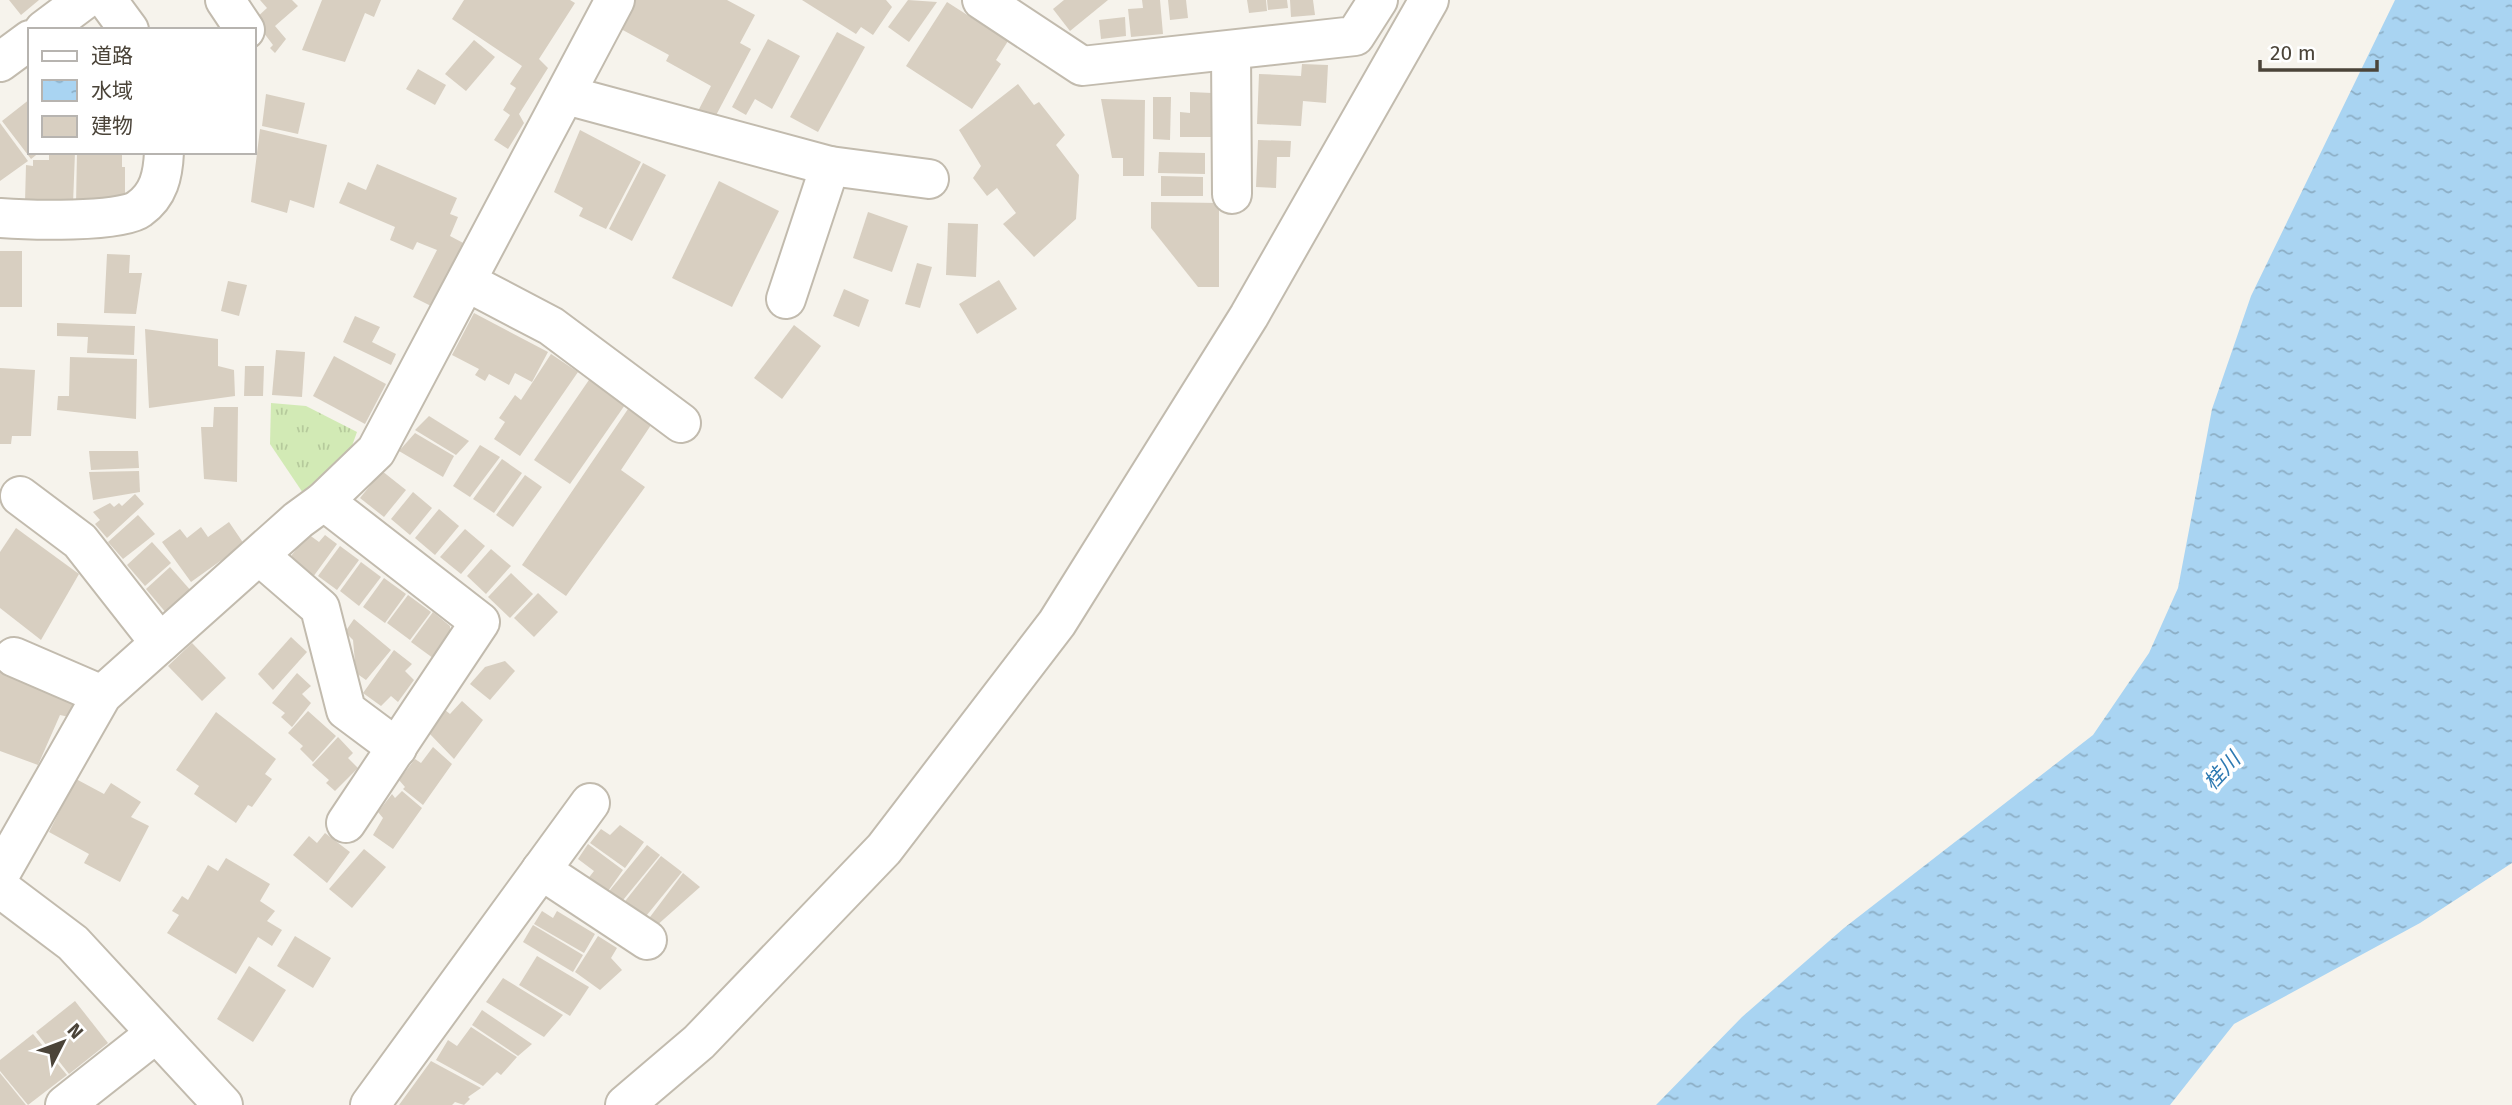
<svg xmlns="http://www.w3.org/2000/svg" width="2512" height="1105" viewBox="0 0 2512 1105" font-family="'Fira Sans','Noto Sans JP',sans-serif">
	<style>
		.grass { fill: url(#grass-tufts) }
		.water { fill: url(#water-ripples) }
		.building { fill: #d8cfc1 }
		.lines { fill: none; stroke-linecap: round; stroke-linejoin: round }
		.minor-casing { stroke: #c2bbae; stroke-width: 42 }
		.minor { stroke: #fff; stroke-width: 38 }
		.labels { text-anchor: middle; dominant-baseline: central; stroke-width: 7; stroke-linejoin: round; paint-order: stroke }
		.water-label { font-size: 21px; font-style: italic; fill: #2e7ab2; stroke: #fff }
	</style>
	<defs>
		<pattern id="grass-tufts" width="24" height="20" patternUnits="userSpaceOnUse" patternTransform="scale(1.75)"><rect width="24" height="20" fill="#d2eab5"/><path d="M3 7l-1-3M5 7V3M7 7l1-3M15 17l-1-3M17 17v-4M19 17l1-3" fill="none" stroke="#b6ca9c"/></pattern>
		<pattern id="water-ripples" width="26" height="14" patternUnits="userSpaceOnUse" patternTransform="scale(1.75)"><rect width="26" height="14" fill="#a9d4f2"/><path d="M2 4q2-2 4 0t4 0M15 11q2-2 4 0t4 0" fill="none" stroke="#8caec5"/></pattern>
	</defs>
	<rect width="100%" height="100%" fill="#f6f3ec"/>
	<polygon class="grass" points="271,403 306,406 357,432 348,457 305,496 270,444"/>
	<polygon class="water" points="2395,0 2512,0 2512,863 2420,923 2234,1024 2170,1105 1656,1105 1742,1017 1844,928 2093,735 2149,653 2178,588 2212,409 2251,296"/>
	<g class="building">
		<polygon points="9,0 39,0 21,15"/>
		<polygon points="260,0 292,0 298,6 275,26 286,39 275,53 270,48 273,45 254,20 267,8"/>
		<polygon points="322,0 381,0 374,17 365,13 345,62 302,50"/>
		<polygon points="464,0 570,0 575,3 539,59 548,68 519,114 524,123 508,149 494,140 510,115 503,110 516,88 510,84 522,66 452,19"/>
		<polygon points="634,0 727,0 755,15 740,43 751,49 713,121 697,113 711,86 666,61 669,55 619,28"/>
		<polygon points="802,0 886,0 892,7 873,35 861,27 856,34"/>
		<polygon points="908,0 937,2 909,42 888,27"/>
		<polygon points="1064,0 1108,0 1070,31 1053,9"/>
		<polygon points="1142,0 1160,0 1163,34 1131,37 1128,9 1143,8"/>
		<polygon points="1168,0 1186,0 1188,18 1170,20"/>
		<polygon points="1247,0 1266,0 1267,11 1249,13"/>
		<polygon points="1267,0 1287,0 1288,8 1268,10"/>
		<polygon points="1290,0 1313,0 1315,15 1291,17"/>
		<polygon points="947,2 1008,41 996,60 1001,64 972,109 906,66"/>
		<polygon points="1125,17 1126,36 1101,39 1099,20"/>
		<polygon points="837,32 865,47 818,132 790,117"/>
		<polygon points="768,39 800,56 772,109 755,99 746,115 732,107"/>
		<polygon points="474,40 495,57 466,91 445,74"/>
		<polygon points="1302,64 1328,65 1326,103 1303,101 1301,126 1257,124 1259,74 1301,76"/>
		<polygon points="418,69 446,85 435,105 406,89"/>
		<polygon points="1018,84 1034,105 1039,102 1065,135 1056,145 1079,175 1076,219 1034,257 1003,224 1016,213 997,188 987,196 973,178 981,166 959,130"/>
		<polygon points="1190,92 1212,93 1212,137 1180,137 1180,112 1190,113"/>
		<polygon points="266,94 305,103 298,134 262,126"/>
		<polygon points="1153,97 1171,97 1170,140 1153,139"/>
		<polygon points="30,99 30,152 40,152 31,159 2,121"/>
		<polygon points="1101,99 1145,100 1144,176 1123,176 1123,158 1112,158"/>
		<polygon points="0,123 28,161 0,181"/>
		<polygon points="260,129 327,145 314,208 290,200 287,213 251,202"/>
		<polygon points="580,130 641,162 606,229 579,216 583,208 554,192"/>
		<polygon points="1258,140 1291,141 1290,157 1277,157 1276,188 1256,187"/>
		<polygon points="49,152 75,152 73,204 25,202 26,165 33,166 33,160 49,160"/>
		<polygon points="77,152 122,152 122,167 125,167 125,198 76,205"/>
		<polygon points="1159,152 1205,153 1205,174 1158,173"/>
		<polygon points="643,163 666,175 632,241 609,229"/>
		<polygon points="377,164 457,198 450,214 458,217 450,236 467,245 435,308 413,297 437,250 417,242 413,250 390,240 395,227 339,203 348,182 366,190"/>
		<polygon points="1161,176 1203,177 1203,196 1161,196"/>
		<polygon points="719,181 779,211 732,307 672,278"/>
		<polygon points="1151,202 1219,203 1219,287 1198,287 1151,228"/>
		<polygon points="868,212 908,226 892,272 853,258"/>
		<polygon points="948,223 978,224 976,277 946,275"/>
		<rect x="0" y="251" width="22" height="56"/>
		<polygon points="107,254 130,255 129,273 142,273 136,314 104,313"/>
		<polygon points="917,263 932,267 920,308 905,304"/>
		<polygon points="999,280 1017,309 977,334 959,304"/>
		<polygon points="228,281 247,285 239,316 221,311"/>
		<polygon points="844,289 869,300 859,327 833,316"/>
		<polygon points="474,313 548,352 532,382 515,373 509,385 489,374 485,381 475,375 479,369 452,355"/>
		<polygon points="355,316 380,327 372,342 396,354 391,365 343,342"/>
		<polygon points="57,323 135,326 134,355 87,353 88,337 57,336"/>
		<polygon points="794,325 821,346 782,399 754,378"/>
		<polygon points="145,329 218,339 218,366 234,370 235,396 149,408"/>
		<polygon points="276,350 305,352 302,397 272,395"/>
		<polygon points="551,354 578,372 520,456 494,439 505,422 499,418 515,395 521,400"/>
		<polygon points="334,356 386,384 365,424 313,396"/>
		<polygon points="70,357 137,359 136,419 57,410 58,396 69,396"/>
		<polygon points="245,366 264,366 263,396 244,396"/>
		<polygon points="0,368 35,370 31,436 12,436 11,444 0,444"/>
		<polygon points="591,377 627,402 570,484 534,460"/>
		<polygon points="214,407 238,407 237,482 204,479 201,427 213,427"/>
		<polygon points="628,409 651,425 621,470 645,487 566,596 522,565"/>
		<polygon points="429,416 469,441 456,455 415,430"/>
		<polygon points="415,433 454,456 443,477 399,451"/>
		<polygon points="480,445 500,457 470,497 453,486"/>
		<polygon points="89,451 138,451 139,468 91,470"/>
		<polygon points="502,459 522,473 494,513 473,499"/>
		<polygon points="139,471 140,492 93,500 89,472"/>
		<polygon points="382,471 406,490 384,517 360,498"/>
		<polygon points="525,475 542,487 513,527 496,515"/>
		<polygon points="413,492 432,508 410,535 391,519"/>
		<polygon points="135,494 144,504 107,538 95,524 100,520 93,512 110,503 114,507 119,503 122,506"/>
		<polygon points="439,509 459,526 435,555 415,538"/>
		<polygon points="138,515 155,534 123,559 108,542"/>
		<polygon points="229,522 244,544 191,582 162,542 180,529 187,538 201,527 208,537"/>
		<polygon points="16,528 79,574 41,640 0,608 0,552"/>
		<polygon points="465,529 485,546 461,574 440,557"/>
		<polygon points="308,534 319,542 325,535 337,544 313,577 288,560"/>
		<polygon points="152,542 171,563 145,586 127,565"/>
		<polygon points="340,546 359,560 337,590 318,576"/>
		<polygon points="491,549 511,566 486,594 467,576"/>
		<polygon points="361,562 381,577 359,606 340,591"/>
		<polygon points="170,567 192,592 167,614 146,589"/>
		<polygon points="511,573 533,594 510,618 488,597"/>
		<polygon points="384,578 406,594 385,623 363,607"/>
		<polygon points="538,593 558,612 534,637 514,618"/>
		<polygon points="408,595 431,612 410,640 387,623"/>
		<polygon points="433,612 450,626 451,640 437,661 411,642"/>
		<polygon points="354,619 391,650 366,680 356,673 353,640 345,632"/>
		<polygon points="291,637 307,652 273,690 258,674"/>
		<polygon points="192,643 226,678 202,701 168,666"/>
		<polygon points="394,650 412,664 405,671 414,680 398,702 391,696 381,706 363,693"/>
		<polygon points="505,661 515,671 490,700 470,684 485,667"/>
		<polygon points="0,662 76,700 69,717 60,715 38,765 0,751"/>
		<polygon points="297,673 311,686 302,694 311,703 292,727 281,717 285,713 272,703"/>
		<polygon points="462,701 483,720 454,759 429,733 445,710 450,714"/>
		<polygon points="308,711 336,736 313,762 300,749 303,746 288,733"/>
		<polygon points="216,712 276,759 265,774 272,779 252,807 248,805 236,823 194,794 199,786 176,770"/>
		<polygon points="338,737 353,753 348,758 358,768 335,791 326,783 329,780 312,765"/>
		<polygon points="433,747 452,764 423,805 403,789 405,787 399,780 415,759 421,763"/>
		<polygon points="76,779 104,794 111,783 141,802 131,817 149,826 120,882 84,863 89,854 49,832"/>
		<polygon points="402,791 422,808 393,849 373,835 383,818 378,812 392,794 395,798"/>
		<polygon points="620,825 644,842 625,868 590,843 601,829 610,835"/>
		<polygon points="325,833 350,852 327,883 293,855 309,836 317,843"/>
		<polygon points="588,844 623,870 606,894 587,880 594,871 578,859"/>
		<polygon points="647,845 660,855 619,905 606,895"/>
		<polygon points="364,849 386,867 352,908 329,889"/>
		<polygon points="661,856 682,872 642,921 622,905"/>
		<polygon points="226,858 270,884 260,901 275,911 267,921 282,930 272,946 258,937 236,974 167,933 179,915 172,911 182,896 188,900 208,865 218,871"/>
		<polygon points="683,873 700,887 655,927 647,921"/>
		<polygon points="542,911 553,918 557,911 595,934 584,953 534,924"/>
		<polygon points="533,925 583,955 573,972 523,942"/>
		<polygon points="295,936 331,958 313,988 277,966"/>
		<polygon points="598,936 617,948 611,958 622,970 600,990 575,972"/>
		<polygon points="537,956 589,987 570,1016 519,985"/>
		<polygon points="249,966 286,990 253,1042 217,1019"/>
		<polygon points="503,978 563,1015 544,1037 486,1002"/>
		<polygon points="75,1001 108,1043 69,1074 36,1032"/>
		<polygon points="482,1010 532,1044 518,1056 472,1025"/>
		<polygon points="471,1027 517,1057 501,1075 497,1072 483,1086 436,1060 448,1040 457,1046"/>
		<polygon points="33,1034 67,1075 28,1105 0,1071 0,1060"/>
		<polygon points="431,1061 481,1088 468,1097 470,1099 464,1105 455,1102 452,1105 399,1105"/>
		<polygon points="0,1073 26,1105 0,1105"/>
	</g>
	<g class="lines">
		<g class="minor-casing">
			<g id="minor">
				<polyline points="107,0 129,30"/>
				<polyline points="225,0 245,30"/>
				<polyline points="982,0 1082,66 1355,36 1378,0"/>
				<polyline points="44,30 84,0"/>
				<polyline points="1231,52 1232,194"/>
				<polyline points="0,62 30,40"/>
				<polyline points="566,95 830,166 929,179"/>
				<path d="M0,218C26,220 121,223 139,209C159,195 163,175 164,152"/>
				<polyline points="467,282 551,326 681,423"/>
				<polyline points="786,299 830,166"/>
				<polyline points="20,496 80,541 160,643"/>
				<polyline points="324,501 480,622 346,823"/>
				<polyline points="260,556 320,608 346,710 397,748"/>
				<polyline points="14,657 102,695"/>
				<polyline points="541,870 647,940"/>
				<polyline points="0,874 102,695 298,520 324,501 376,451 615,0"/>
				<polyline points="0,888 73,943 223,1105"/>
				<polyline points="65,1105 155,1034"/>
				<polyline points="370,1105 590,803"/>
				<polyline points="625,1105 699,1042 884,849 1057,623 1249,316 1429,0"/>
			</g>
		</g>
		<use href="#minor" class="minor"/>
	</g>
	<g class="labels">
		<g class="water-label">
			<text transform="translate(2222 771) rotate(-47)">桂川</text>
		</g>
	</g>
	<rect x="28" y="28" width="228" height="126" fill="#ffffff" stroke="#b7b4b0" stroke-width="2"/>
	<rect x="42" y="51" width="35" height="10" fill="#ffffff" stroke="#b7b4b0" stroke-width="2"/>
	<text x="91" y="63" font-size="21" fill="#4b4439">道路</text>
	<rect x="42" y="80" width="35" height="21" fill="url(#water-ripples)" stroke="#b7b4b0" stroke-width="2"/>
	<text x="91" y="98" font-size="21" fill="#4b4439">水域</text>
	<rect x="42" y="116" width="35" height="21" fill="#d8cfc1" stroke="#b7b4b0" stroke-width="2"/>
	<text x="91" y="133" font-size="21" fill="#4b4439">建物</text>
	<g transform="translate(63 1042) rotate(48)" stroke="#ffffff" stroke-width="5" paint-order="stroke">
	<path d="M0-5L12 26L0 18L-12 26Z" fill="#4b4439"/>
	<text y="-10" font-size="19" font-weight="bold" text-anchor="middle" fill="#4b4439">N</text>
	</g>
	<path d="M2260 60v10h117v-10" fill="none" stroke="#4b4439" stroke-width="3.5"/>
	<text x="2270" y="60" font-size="21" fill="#4b4439" stroke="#ffffff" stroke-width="5" paint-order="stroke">20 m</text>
</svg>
